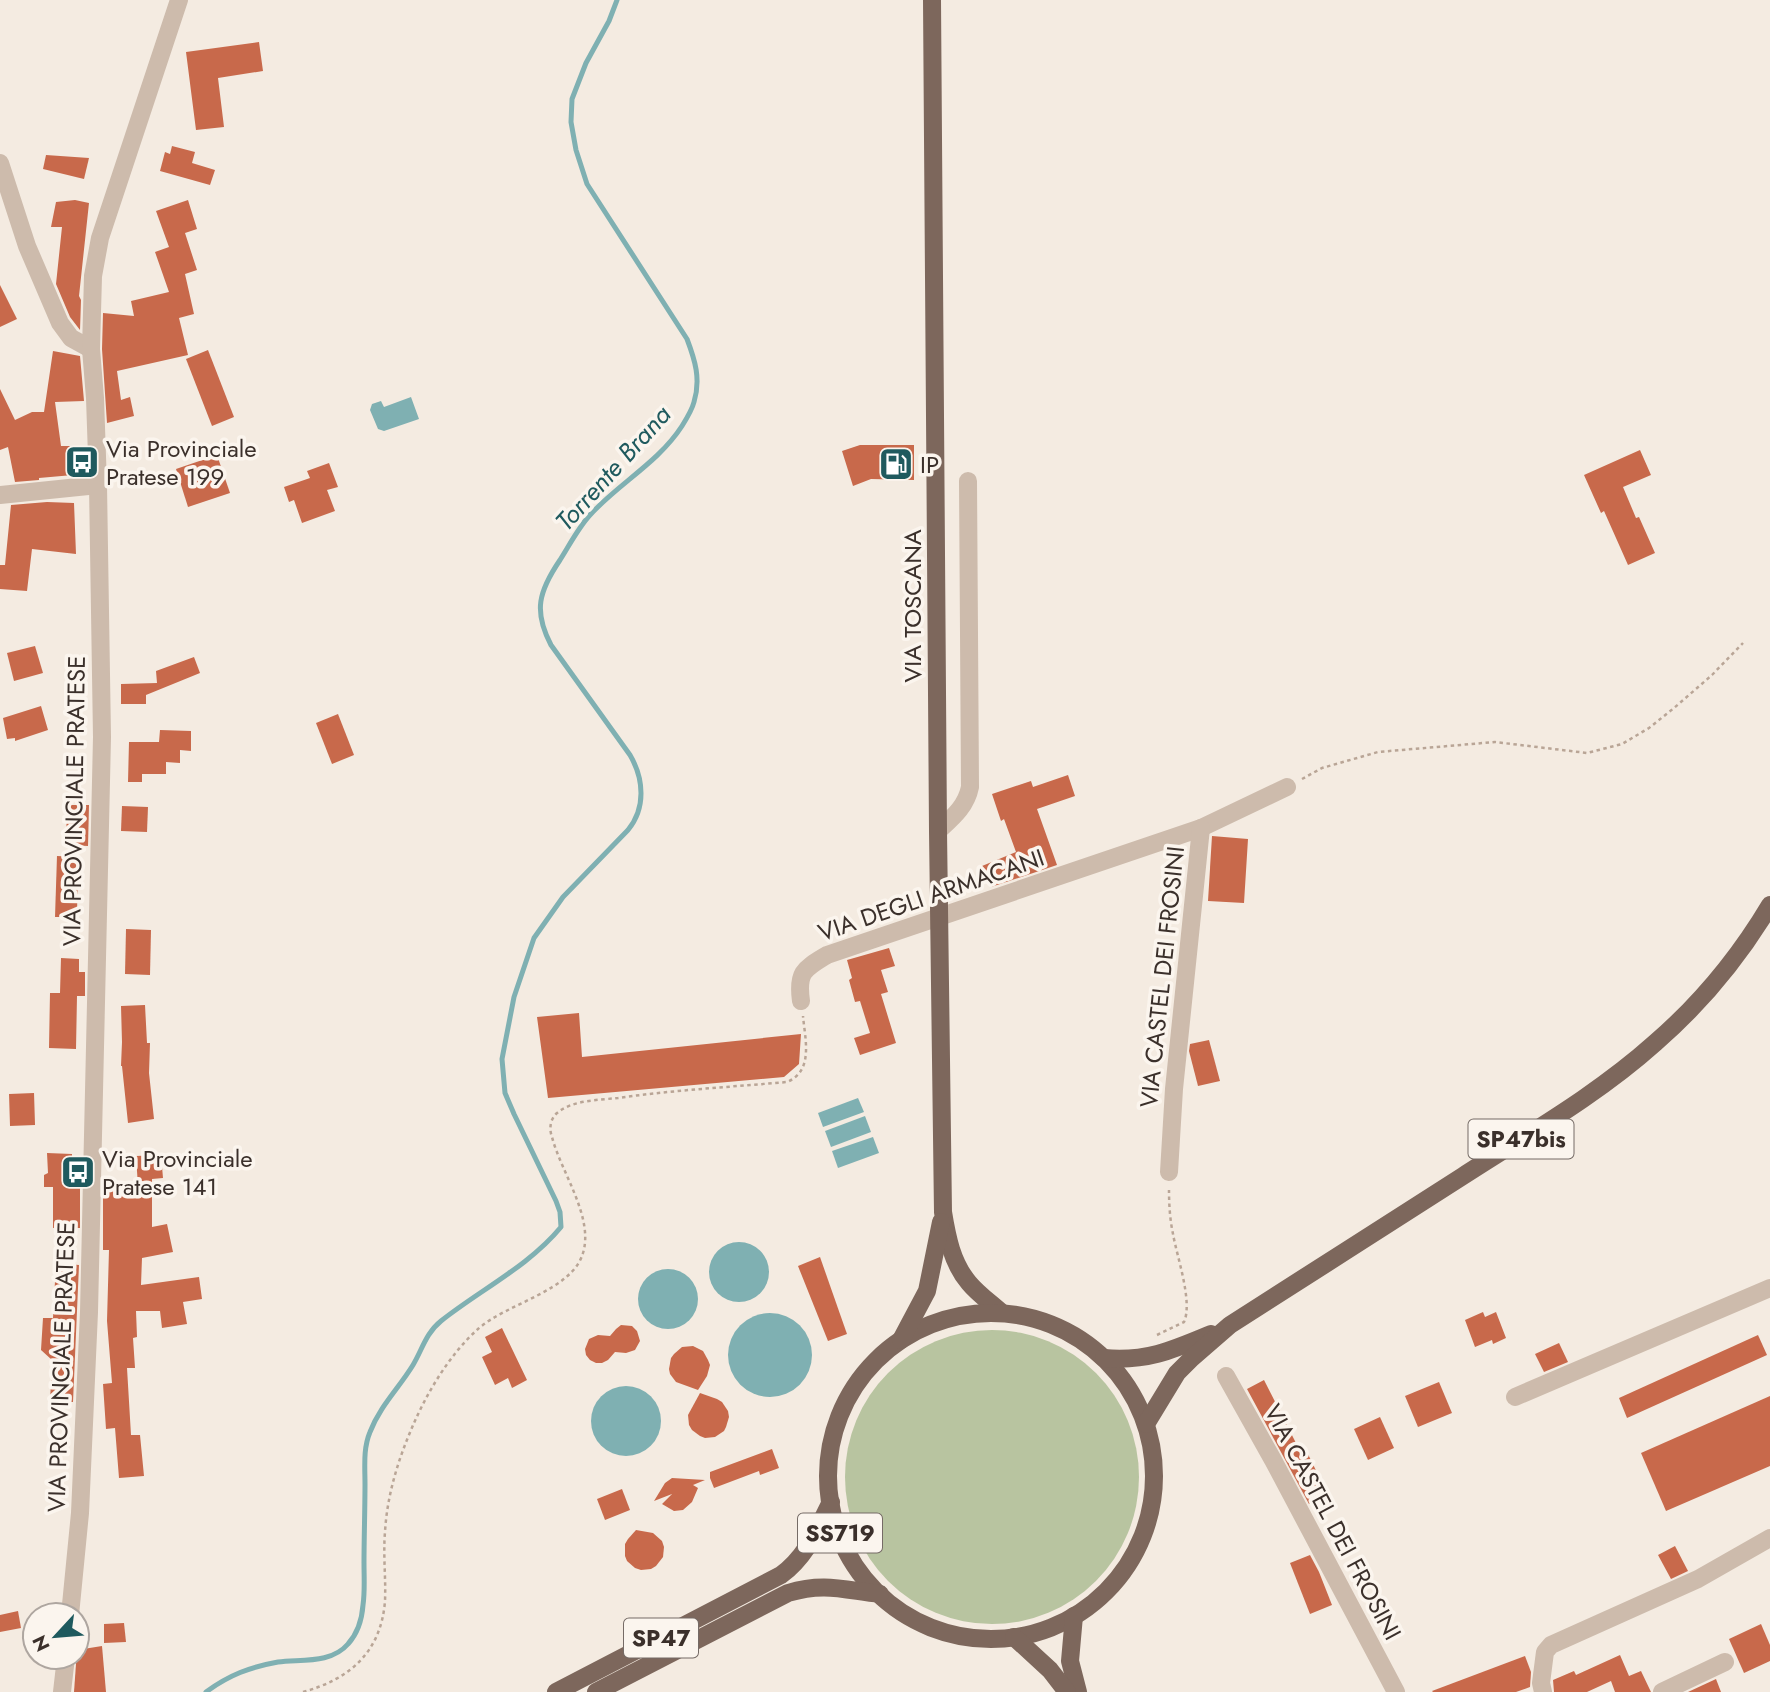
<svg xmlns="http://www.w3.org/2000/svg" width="1770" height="1692" viewBox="0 0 1770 1692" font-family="Jost,sans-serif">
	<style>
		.green { fill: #b8c4a0 }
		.water { fill: #7fb0b2 }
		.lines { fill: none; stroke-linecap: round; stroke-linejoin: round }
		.stream { stroke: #7fb0b2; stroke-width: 5 }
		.building { fill: #c8694b }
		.path { stroke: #b9a596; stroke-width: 2.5; stroke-dasharray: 3.5 3.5; stroke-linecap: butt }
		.minor { stroke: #cdbbac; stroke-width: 18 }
		.tertiary { stroke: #cdbbac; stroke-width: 18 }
		.primary { stroke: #7d675c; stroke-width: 18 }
		.labels { text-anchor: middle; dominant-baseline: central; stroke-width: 7; stroke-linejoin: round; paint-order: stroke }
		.shield { fill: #fbf5ee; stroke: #756b66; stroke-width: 2 }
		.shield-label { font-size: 23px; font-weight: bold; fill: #3b302b }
		.poi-label { font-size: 24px; fill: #3b302b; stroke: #fbf5ee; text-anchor: start }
		.street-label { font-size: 24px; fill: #3b302b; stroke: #fbf5ee }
		.water-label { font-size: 26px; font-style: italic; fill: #1f5a5e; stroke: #fbf5ee }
	</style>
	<rect width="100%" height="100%" fill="#f4ebe1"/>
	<circle class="green" cx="992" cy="1477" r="147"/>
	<g class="water">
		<polygon points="411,397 419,419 384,431 378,429 370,410 372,404 381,401 384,407"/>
		<polygon points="858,1098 864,1112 823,1127 818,1113"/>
		<polygon points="865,1116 871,1132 831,1147 825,1131"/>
		<polygon points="873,1137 879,1153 838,1168 832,1151"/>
		<circle cx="739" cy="1272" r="30"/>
		<circle cx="668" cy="1299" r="30"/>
		<circle cx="770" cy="1355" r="42"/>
		<circle cx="626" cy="1421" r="35"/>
	</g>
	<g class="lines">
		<path class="stream" d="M206,1692C229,1675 250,1667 278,1662C301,1659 331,1664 348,1644C357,1634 362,1619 363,1605C365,1592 364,1577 364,1563C364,1537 365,1510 365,1484C365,1466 363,1449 370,1432C380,1406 399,1388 413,1365C422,1350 426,1333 441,1321C480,1290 529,1266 561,1227L560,1212L556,1201L514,1114L505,1093L502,1059L514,997L534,938L563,897L628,830C646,808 644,779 630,755L551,645C533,611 539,591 560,560C569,546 578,528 590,515C619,483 658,463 682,426C687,418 692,410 694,402C701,379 695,360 687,339L587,184L576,150L571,122L572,99L586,63L609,21L617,0"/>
	</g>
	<g class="building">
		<polygon points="259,42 263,71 218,78 224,127 196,130 186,52"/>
		<polygon points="172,146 195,152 192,163 215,170 210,185 160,171 165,152 170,154"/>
		<polygon points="46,155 89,158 84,179 43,169"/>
		<polygon points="75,200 89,203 79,296 81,300 80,330 70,317 56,284 62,227 51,227 56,202"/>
		<polygon points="188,200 197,229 185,233 197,270 185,274 194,314 179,318 188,355 117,371 121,400 130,397 134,416 107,423 102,349 103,313 134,316 131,301 169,292 155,252 169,247 156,211"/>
		<polygon points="0,285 17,319 0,327"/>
		<polygon points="208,350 234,417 212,426 186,359"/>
		<polygon points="53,351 80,356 84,401 55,402 61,446 73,446 73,475 39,478 39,480 15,482 8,447 0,450 0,389 15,420 32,412 44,412"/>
		<polygon points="860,445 914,445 914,480 871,479 853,486 842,451"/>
		<polygon points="1640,450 1651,475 1623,487 1636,518 1639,517 1655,553 1628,565 1604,511 1601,513 1584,475"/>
		<polygon points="217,455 230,493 188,507 176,469"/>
		<polygon points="329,463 338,487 327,490 335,511 302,523 294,500 289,502 284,487 310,478 307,471"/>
		<polygon points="47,502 74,503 76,554 32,549 27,591 0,589 0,565 5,565 11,505"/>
		<polygon points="35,646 43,673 14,681 7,653"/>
		<polygon points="194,657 200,673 146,695 146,704 121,704 121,684 157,683 156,671"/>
		<polygon points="41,706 48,730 15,741 15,738 7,739 3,718"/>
		<polygon points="338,714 354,755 332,764 316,723"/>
		<polygon points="160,730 191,731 191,751 180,750 180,763 166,762 166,774 142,774 142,782 128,782 129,742 159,742"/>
		<polygon points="1068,775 1075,796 1037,809 1057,865 991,887 982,866 1016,852 1004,819 1001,821 992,794 1031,781 1033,787"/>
		<polygon points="67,805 89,805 88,846 66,845"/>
		<polygon points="122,806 148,807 147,832 121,831"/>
		<polygon points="1212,836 1248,839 1244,903 1208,901"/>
		<polygon points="57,856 78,857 77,917 55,917"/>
		<polygon points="126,929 151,930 150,975 125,974"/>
		<polygon points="889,948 895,966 881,970 888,992 881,994 896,1043 860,1055 854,1038 870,1033 860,1001 855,1002 849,980 852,978 847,960"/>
		<polygon points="61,958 79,959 79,972 85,972 85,996 77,996 76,1049 49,1048 50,993 60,993"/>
		<polygon points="145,1005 147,1043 150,1043 149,1073 154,1119 128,1123 122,1066 121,1066 122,1042 121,1006"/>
		<polygon points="579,1013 582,1057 801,1034 799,1064 784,1077 548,1098 537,1017"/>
		<polygon points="1209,1040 1220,1081 1198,1086 1189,1051 1190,1044"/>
		<polygon points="34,1093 35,1125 10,1126 9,1094"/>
		<polygon points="47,1153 72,1154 72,1187 80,1187 80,1228 53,1228 53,1187 44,1187 44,1175 48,1173"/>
		<polygon points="161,1155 163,1178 152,1179 152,1227 167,1224 173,1252 142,1258 141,1285 199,1277 202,1299 183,1302 187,1324 162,1328 160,1311 136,1311 137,1337 133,1338 135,1368 127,1368 131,1435 140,1435 144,1476 119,1478 115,1428 106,1429 103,1384 112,1383 107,1321 109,1250 103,1250 103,1188 104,1185 138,1186 136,1156"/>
		<polygon points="820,1257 847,1334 828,1341 798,1266"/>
		<polygon points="56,1263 79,1265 73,1402 50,1401 52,1360 41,1350 43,1318 53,1318"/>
		<polygon points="1483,1312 1485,1317 1496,1312 1506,1338 1493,1344 1492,1340 1475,1347 1465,1320"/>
		<polygon points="621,1325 632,1326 637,1331 640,1341 635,1350 626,1353 615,1352 608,1360 602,1363 596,1363 590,1360 586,1355 585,1349 589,1339 598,1335 610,1336 616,1329"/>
		<polygon points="502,1328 527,1380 512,1388 508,1378 495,1385 482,1357 492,1352 485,1337"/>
		<polygon points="1758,1335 1767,1355 1627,1418 1619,1398"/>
		<polygon points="1559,1343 1568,1362 1544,1372 1535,1354"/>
		<polygon points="693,1346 703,1351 708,1360 710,1365 707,1376 698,1390 676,1382 670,1374 669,1369 671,1358 674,1354 682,1347"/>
		<polygon points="1264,1380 1299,1449 1304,1446 1328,1495 1309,1504 1247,1389"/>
		<polygon points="1439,1382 1452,1413 1418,1427 1405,1396"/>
		<polygon points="700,1393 717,1399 722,1402 728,1411 729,1417 726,1427 724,1431 715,1437 705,1438 700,1436 692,1430 689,1425 688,1415"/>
		<polygon points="1770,1396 1770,1466 1666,1511 1641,1453"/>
		<polygon points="1380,1417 1394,1448 1368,1460 1354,1429"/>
		<polygon points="772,1449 779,1468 760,1475 759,1471 714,1488 710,1478 710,1472"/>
		<polygon points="672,1478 705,1480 693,1485 698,1488 692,1502 683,1510 674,1511 662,1504 672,1494 654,1501 665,1483"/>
		<polygon points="622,1489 630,1510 605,1520 597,1499"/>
		<polygon points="636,1530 653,1533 662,1541 664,1547 663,1557 656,1566 651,1569 641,1570 635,1568 627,1561 625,1556 625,1544 628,1539"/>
		<polygon points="1675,1546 1688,1571 1671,1579 1658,1555"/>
		<polygon points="1310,1555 1319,1572 1332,1605 1310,1614 1290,1563"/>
		<polygon points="18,1611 21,1628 0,1632 0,1615"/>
		<polygon points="124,1623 126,1642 104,1643 104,1624"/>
		<polygon points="1761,1624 1770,1645 1770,1661 1744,1673 1729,1639"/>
		<polygon points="102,1646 106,1692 74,1692 77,1650"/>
		<polygon points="1620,1655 1629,1676 1641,1671 1651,1692 1615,1692 1611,1681 1587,1692 1554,1692 1553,1680 1574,1671 1576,1675"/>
		<polygon points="1525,1656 1531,1672 1530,1687 1516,1692 1433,1692 1432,1691"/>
		<polygon points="1716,1679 1721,1692 1688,1692"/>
	</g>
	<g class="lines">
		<g class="path">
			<polyline points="1302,779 1322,768 1378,752 1495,742 1587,753 1622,744 1649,728 1674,708 1712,675 1743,643"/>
			<path d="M1157,1335L1184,1322C1193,1302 1177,1257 1173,1234C1170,1220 1169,1205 1169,1190"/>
			<path d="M303,1692C350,1679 381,1652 385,1601C386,1578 383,1555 385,1532C387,1497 397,1463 411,1430C426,1394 449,1355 478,1329C507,1303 572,1291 583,1253C594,1217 561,1172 552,1137C549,1129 550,1119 557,1113C572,1100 599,1100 618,1098C674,1090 730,1087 787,1082C814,1071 805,1039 803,1016"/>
		</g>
		<g class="minor">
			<polyline points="0,163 27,246 60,323 71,338 91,349"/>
			<polyline points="0,495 98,485"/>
			<path d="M938,831C952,818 966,807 970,787L968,481"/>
			<path d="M801,1001C797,972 804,969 827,955L1201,828L1287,787"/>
			<polyline points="1169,1172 1174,1089 1201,828"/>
			<polyline points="1226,1376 1273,1460 1396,1692"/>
			<polyline points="1515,1397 1770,1288"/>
			<polyline points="1543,1692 1541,1683 1545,1652 1551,1645 1698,1579 1770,1538"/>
			<polyline points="1662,1692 1725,1662"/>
		</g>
		<g class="tertiary">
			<polyline points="70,1615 80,1513 89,1312 91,1224 102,737 98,485 95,398 91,349 93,276 100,238 179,0"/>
			<polyline points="62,1692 66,1657"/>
		</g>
		<g class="primary">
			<path d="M932,0L938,831L943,1212C947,1237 952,1263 969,1283C978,1294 991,1303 1002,1313"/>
			<circle cx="991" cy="1476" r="163"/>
			<polyline points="901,1340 927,1291 941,1222"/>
			<path d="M1104,1358C1146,1362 1173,1350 1211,1334"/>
			<path d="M1146,1424L1177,1373L1192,1358L1230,1325C1308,1275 1385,1226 1463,1176C1528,1134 1597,1095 1655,1043C1700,1004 1739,957 1770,905"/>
			<polyline points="1074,1616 1070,1661 1078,1692"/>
			<polyline points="1014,1637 1050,1670 1067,1692"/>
			<path d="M556,1692L781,1575C807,1556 817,1529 831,1502"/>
			<path d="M596,1692L788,1593C824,1582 844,1590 880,1594"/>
		</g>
	</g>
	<defs>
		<g id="bus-square" transform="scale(1.75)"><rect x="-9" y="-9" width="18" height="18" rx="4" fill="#1f5a5e" stroke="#fbf5ee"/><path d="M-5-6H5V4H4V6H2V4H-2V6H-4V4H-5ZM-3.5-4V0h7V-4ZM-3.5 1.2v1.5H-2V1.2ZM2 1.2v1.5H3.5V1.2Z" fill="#fff"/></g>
		<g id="fuel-square" transform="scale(1.75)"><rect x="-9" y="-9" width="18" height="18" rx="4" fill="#1f5a5e" stroke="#fbf5ee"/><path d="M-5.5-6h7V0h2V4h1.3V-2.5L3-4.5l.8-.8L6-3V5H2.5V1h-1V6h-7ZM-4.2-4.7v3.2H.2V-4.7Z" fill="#fff"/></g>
	</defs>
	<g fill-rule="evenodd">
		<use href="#bus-square" x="82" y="462"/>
		<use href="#fuel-square" x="896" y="464"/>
		<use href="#bus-square" x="78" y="1172"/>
	</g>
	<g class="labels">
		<g class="shield">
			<rect x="1468.5" y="1119.5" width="105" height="39" rx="5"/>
			<rect x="798" y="1513.5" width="84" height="39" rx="5"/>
			<rect x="624" y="1618.5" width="74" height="39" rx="5"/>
		</g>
		<g class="shield-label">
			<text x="1521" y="1139">SP47bis</text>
			<text x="840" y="1533">SS719</text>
			<text x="661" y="1638">SP47</text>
		</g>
		<g class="poi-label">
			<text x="106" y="448">Via Provinciale<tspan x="106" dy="28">Pratese 199</tspan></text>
			<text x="920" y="464">IP</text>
			<text x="102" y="1158">Via Provinciale<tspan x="102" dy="28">Pratese 141</tspan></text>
		</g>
		<g class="street-label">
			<text transform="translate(912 606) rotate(-90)">VIA TOSCANA</text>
			<text transform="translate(74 801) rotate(-89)">VIA PROVINCIALE PRATESE</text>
			<text transform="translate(931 895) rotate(-19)">VIA DEGLI ARMACANI</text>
			<text transform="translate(1162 977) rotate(-84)">VIA CASTEL DEI FROSINI</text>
			<text transform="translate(61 1367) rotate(-88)">VIA PROVINCIALE PRATESE</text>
			<text transform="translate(1333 1522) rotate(62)">VIA CASTEL DEI FROSINI</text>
		</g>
		<g class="water-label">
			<text transform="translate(613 468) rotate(-48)">Torrente Brana</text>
		</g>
	</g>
	<g transform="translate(56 1636) rotate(244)"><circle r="33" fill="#fbf5ee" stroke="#aea6a0" stroke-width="2"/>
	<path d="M0-5L12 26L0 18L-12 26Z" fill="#1f5a5e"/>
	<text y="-10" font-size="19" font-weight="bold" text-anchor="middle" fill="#3b302b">N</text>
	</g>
</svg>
